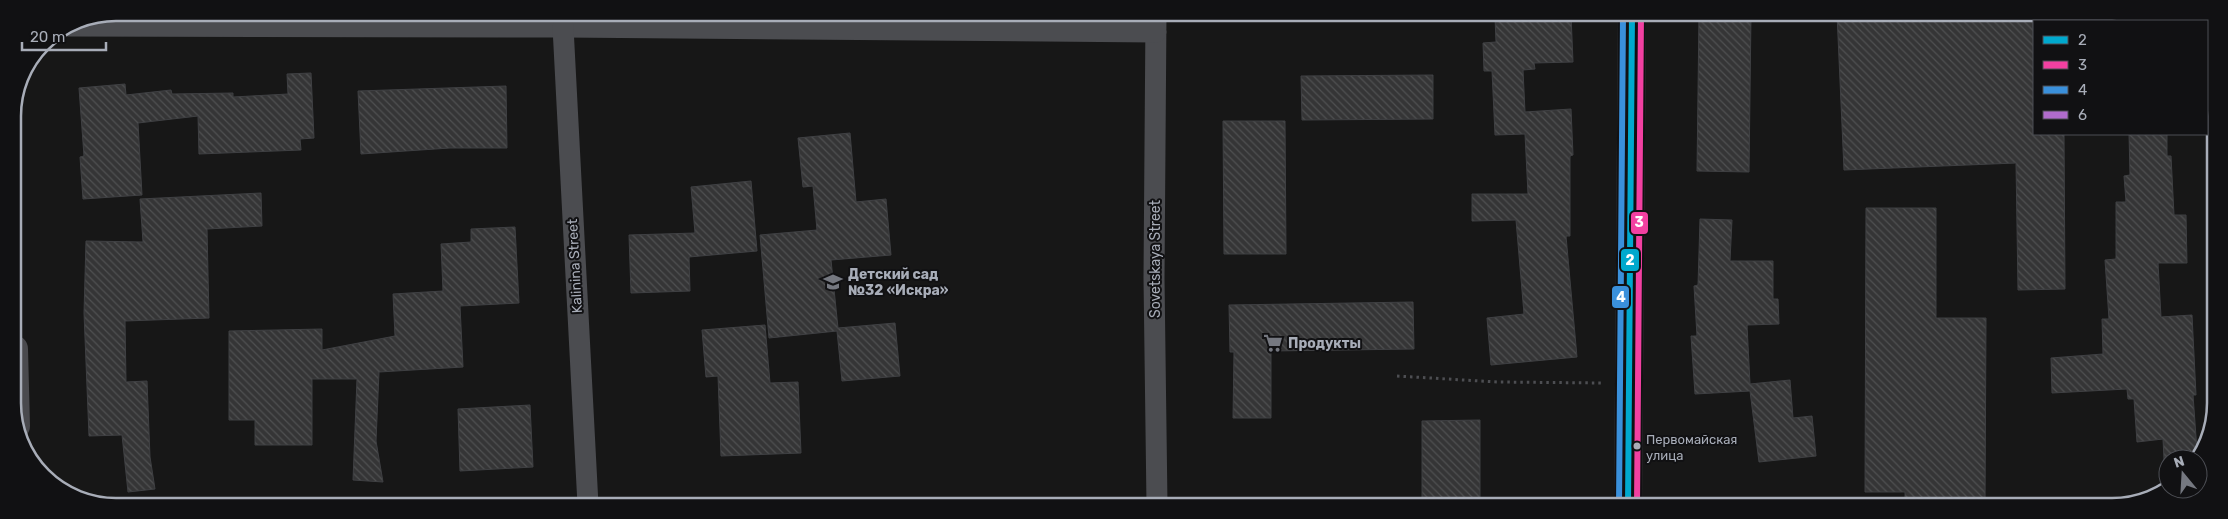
<svg xmlns="http://www.w3.org/2000/svg" width="2228" height="519" viewBox="0 0 2228 519" font-family="Rubik,sans-serif">
	<style>
		.building { fill: url(#building-back-hatch); stroke: #3f4043 }
		.lines { fill: none; stroke-linecap: round; stroke-linejoin: round }
		.path { stroke: #4d4e52; stroke-width: 3; stroke-dasharray: 2.5 4; stroke-linecap: butt }
		.minor { stroke: #4b4c50; stroke-width: 21 }
		.secondary { stroke: #4a4a4e; stroke-width: 28 }
		.primary { stroke: #4d4f52; stroke-width: 28 }
		.bus-1-casing { stroke: #111113; stroke-width: 10 }
		.bus-2-casing { stroke: #111113; stroke-width: 10 }
		.bus-3-casing { stroke: #111113; stroke-width: 10 }
		.bus-4-casing { stroke: #111113; stroke-width: 10 }
		.bus-1 { stroke: #00a9ce; stroke-width: 6 }
		.bus-2 { stroke: #f240a1; stroke-width: 6 }
		.bus-3 { stroke: #3a90db; stroke-width: 6 }
		.bus-4 { stroke: #b06ccc; stroke-width: 6 }
		.bus-dot { fill: #a8adb8; stroke: #111113; stroke-width: 2 }
		.labels { text-anchor: middle; dominant-baseline: central; stroke-width: 4; stroke-linejoin: round; paint-order: stroke }
		.bus-label { font-size: 13px; fill: #a8adb8; stroke: #111113; text-anchor: start }
		.street-label { font-size: 14px; fill: #a8adb8; stroke: #111113 }
		.poi-label { font-size: 14px; font-weight: bold; fill: #a8adb8; stroke: #111113; text-anchor: start }
		.rim { fill: none; stroke: #a8adb8; stroke-width: 2.5 }
		.line-badge { stroke: #111113; stroke-width: 2 }
		.badge-label { font-size: 14px; text-anchor: middle; font-weight: bold; fill: #fff }
	</style>
	<defs>
		<pattern id="building-back-hatch" width="6" height="6" patternUnits="userSpaceOnUse" patternTransform="scale(1.25)"><rect width="6" height="6" fill="#353536"/><path d="M-1 5l2 2M0 0l6 6M5-1l2 2" fill="none" stroke="#4f5051"/></pattern>
	</defs>
	<rect width="100%" height="100%" fill="#171717"/>
	<g class="building">
		<polygon points="1699,14 1751,14 1749,172 1697,171"/>
		<polygon points="1837,14 2033,14 2034,134 2064,134 2065,289 2018,290 2016,163 1844,170"/>
		<polygon points="1571,15 1573,62 1534,63 1535,69 1523,70 1525,112 1571,109 1573,155 1570,156 1570,236 1566,236 1577,357 1491,365 1487,318 1524,314 1516,220 1472,221 1472,194 1528,194 1525,134 1495,135 1492,71 1484,71 1483,43 1496,42 1495,17"/>
		<polygon points="311,73 314,138 300,139 301,150 199,154 198,116 138,123 142,195 83,199 80,157 84,156 79,88 125,84 126,95 171,90 172,94 233,93 233,97 288,94 287,74"/>
		<polygon points="1433,75 1433,119 1302,120 1301,76"/>
		<polygon points="506,86 507,148 450,148 361,154 358,91"/>
		<polygon points="1223,121 1285,121 1286,254 1224,254"/>
		<polygon points="850,133 856,202 886,199 891,255 831,260 838,328 895,323 900,376 842,381 837,331 769,338 760,235 817,230 813,186 803,187 798,138"/>
		<polygon points="2129,134 2167,134 2167,156 2171,156 2174,215 2186,215 2187,263 2158,263 2161,317 2192,315 2196,395 2193,395 2197,451 2193,459 2164,459 2163,439 2137,442 2134,399 2128,399 2127,389 2052,393 2051,358 2103,354 2102,319 2109,319 2105,260 2116,259 2116,202 2126,202 2124,176 2130,175"/>
		<polygon points="751,181 757,251 689,257 690,291 631,293 629,235 695,233 691,187"/>
		<polygon points="261,193 262,226 207,229 209,318 125,321 126,382 147,381 150,457 155,489 128,492 122,435 89,436 84,313 86,241 143,242 140,199"/>
		<polygon points="1866,208 1936,208 1936,318 1986,318 1985,506 1905,506 1905,492 1865,492"/>
		<polygon points="1700,219 1732,220 1730,261 1773,261 1773,299 1778,299 1779,324 1747,325 1750,384 1790,380 1793,418 1812,416 1816,456 1759,462 1750,391 1695,394 1691,336 1697,336 1694,286 1698,285"/>
		<polygon points="515,227 519,303 460,306 463,367 379,372 376,441 383,482 353,480 357,379 312,379 312,445 255,445 255,420 229,420 229,331 322,329 322,350 395,336 393,294 443,291 441,244 471,242 471,229"/>
		<polygon points="1413,302 1414,349 1271,351 1271,418 1233,418 1234,352 1230,352 1229,305"/>
		<polygon points="765,325 770,383 798,382 801,453 721,456 718,376 706,377 702,330"/>
		<polygon points="530,405 533,467 460,471 458,409"/>
		<polygon points="1480,420 1480,506 1422,506 1422,421"/>
	</g>
	<g class="lines">
		<g class="path">
			<polyline points="1397,376 1497,382 1601,383"/>
			<polyline points="734,505 793,501 793,505"/>
		</g>
		<g class="minor">
			<polyline points="1156,14 1154,278 1157,505"/>
			<polyline points="68,26 563,27 1156,32"/>
			<polyline points="563,27 588,505"/>
		</g>
		<polyline class="secondary" points="14,349 16,426"/>
		<polyline class="primary" points="1628,506 1632,14"/>
		<g class="bus-1-casing">
			<polyline id="bus-1" points="1628,506 1632,14"/>
		</g>
		<g class="bus-2-casing">
			<polyline id="bus-2" points="1637,506 1641,14"/>
		</g>
		<g class="bus-3-casing">
			<polyline id="bus-3" points="1619,506 1623,14"/>
		</g>
		<g class="bus-4-casing">
			<polyline id="bus-4" points="14,355 16,426"/>
		</g>
		<use href="#bus-1" class="bus-1"/>
		<use href="#bus-2" class="bus-2"/>
		<use href="#bus-3" class="bus-3"/>
		<use href="#bus-4" class="bus-4"/>
	</g>
	<defs>
		<g id="school-bare" transform="scale(1.5)"><path d="M0-5L7-2L0 1L-7-2ZM-4 1L0 2.5L4 1V4Q0 6-4 4Z" fill="#757880" stroke="#111113" stroke-width="2.5" paint-order="stroke"/></g>
		<g id="supermarket-bare" transform="scale(1.5)"><path d="M-6-5.5h2.5l.6 2H6L4.5 2H-2.5L-4.4-4H-6ZM-1.5 3.2a1.3 1.3 0 1 0 .1 0ZM3 3.2a1.3 1.3 0 1 0 .1 0Z" fill="#757880" stroke="#111113" stroke-width="2.5" paint-order="stroke"/></g>
	</defs>
	<g fill-rule="evenodd">
		<use href="#school-bare" x="833" y="282"/>
		<use href="#supermarket-bare" x="1273" y="343"/>
	</g>
	<circle class="bus-dot" cx="1637" cy="446" r="4.5"/>
	<g class="labels">
		<g class="bus-label">
			<text x="1646" y="439">Первомайская<tspan x="1646" dy="16">улица</tspan></text>
		</g>
		<g class="street-label">
			<text transform="translate(1155 259) rotate(-90)">Sovetskaya Street</text>
			<text transform="translate(575 266) rotate(-93)">Kalinina Street</text>
		</g>
		<g class="poi-label">
			<text x="848" y="274">Детский сад<tspan x="848" dy="16">№32 «Искра»</tspan></text>
			<text x="1288" y="343">Продукты</text>
		</g>
	</g>
	<path d="M0 0H2228V519H0ZM116 21H2112A95 95 0 0 1 2207 116V403A95 95 0 0 1 2112 498H116A95 95 0 0 1 21 403V116A95 95 0 0 1 116 21Z" fill="#111113" fill-rule="evenodd"/>
	<path class="rim" d="M116 21H2112A95 95 0 0 1 2207 116V403A95 95 0 0 1 2112 498H116A95 95 0 0 1 21 403V116A95 95 0 0 1 116 21Z"/>
	<g class="line-badge">
		<rect x="1630" y="211" width="19" height="24" rx="5" fill="#f240a1"/>
		<rect x="1620" y="248" width="20" height="24" rx="5" fill="#00a9ce"/>
		<rect x="1611" y="285" width="19" height="24" rx="5" fill="#3a90db"/>
	</g>
	<g class="badge-label">
		<text x="1639" y="227">3</text>
		<text x="1630" y="265">2</text>
		<text x="1621" y="302">4</text>
	</g>
	<rect x="2033" y="20" width="175" height="115" fill="#111113" stroke="#4d4f55"/>
	<rect x="2043" y="36" width="25" height="8" fill="#00a9ce" stroke="#4d4f55"/>
	<text x="2078" y="45" font-size="15" fill="#a8adb8">2</text>
	<rect x="2043" y="61" width="25" height="8" fill="#f240a1" stroke="#4d4f55"/>
	<text x="2078" y="70" font-size="15" fill="#a8adb8">3</text>
	<rect x="2043" y="86" width="25" height="8" fill="#3a90db" stroke="#4d4f55"/>
	<text x="2078" y="95" font-size="15" fill="#a8adb8">4</text>
	<rect x="2043" y="111" width="25" height="8" fill="#b06ccc" stroke="#4d4f55"/>
	<text x="2078" y="120" font-size="15" fill="#a8adb8">6</text>
	<g transform="translate(2183 474) rotate(342)"><circle r="24" fill="#111113" stroke="#4d4f55"/>
	<path d="M0-4L9 19L0 12L-9 19Z" fill="#757880"/>
	<text y="-8" font-size="14" font-weight="bold" text-anchor="middle" fill="#a8adb8">N</text>
	</g>
	<path d="M22 42v8h84v-8" fill="none" stroke="#a8adb8" stroke-width="2.5"/>
	<text x="30" y="42" font-size="15" fill="#a8adb8" stroke="#111113" stroke-width="4" paint-order="stroke">20 m</text>
</svg>
